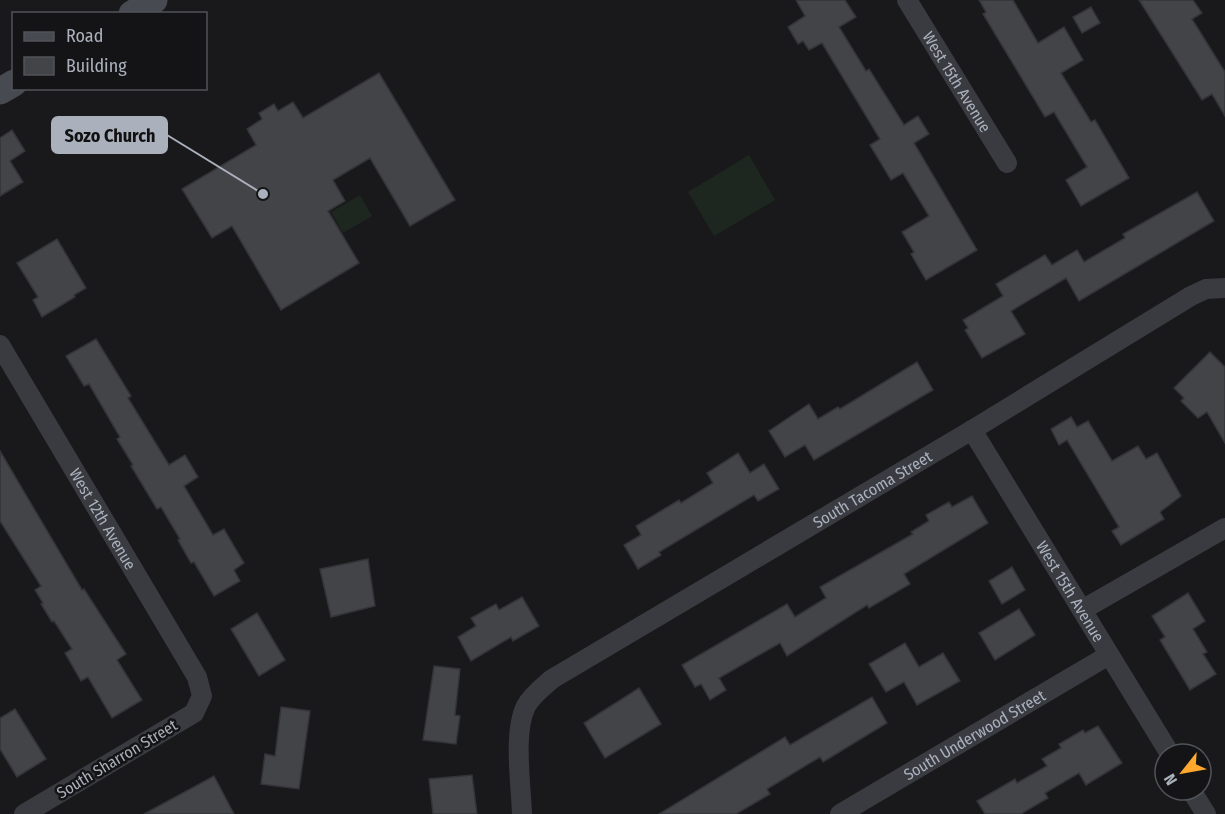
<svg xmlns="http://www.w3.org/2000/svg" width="1225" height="814" viewBox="0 0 1225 814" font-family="'Fira Sans Condensed',sans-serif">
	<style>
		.green { fill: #1e271f }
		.building { fill: #434448; stroke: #333338; stroke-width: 1.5 }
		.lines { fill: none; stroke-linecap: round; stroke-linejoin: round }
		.street { stroke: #393b41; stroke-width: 20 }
		.secondary { stroke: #474a51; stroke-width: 27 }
		.labels { text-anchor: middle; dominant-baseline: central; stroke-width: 5; stroke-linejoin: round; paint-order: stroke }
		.street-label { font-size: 16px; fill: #aab1bc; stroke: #141416 }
		.leader { fill: none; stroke: #aab1bc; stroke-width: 2 }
		.callout-dot { fill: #aab1bc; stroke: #141416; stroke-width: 2 }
		.callout { fill: #aab1bc; stroke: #aab1bc; stroke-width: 2 }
		.callout-label { font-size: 18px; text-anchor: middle; font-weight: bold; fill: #111 }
	</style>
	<rect width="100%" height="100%" fill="#19191b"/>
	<g class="green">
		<polygon points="749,155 775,200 714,236 688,192"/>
		<polygon points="360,195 372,216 343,233 331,212"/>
	</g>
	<g class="building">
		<polygon points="796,0 845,0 856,17 839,27 866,71 869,69 904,125 918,116 929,134 914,143 977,250 926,280 911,254 914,252 902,232 929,216 903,173 891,180 870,145 880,139 822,43 809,50 803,41 798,44 788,27 805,16"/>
		<polygon points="979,0 1013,0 1038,43 1064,27 1083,60 1061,73 1091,122 1095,120 1129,178 1081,206 1066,180 1087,167 1054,112 1045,117 983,14 986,12"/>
		<polygon points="1139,0 1193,0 1202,13 1192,19 1225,72 1225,116 1212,94 1202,100"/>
		<polygon points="1091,7 1100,23 1082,33 1073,17"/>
		<polygon points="379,73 455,200 410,226 370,158 333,180 345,201 328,211 359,263 281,310 232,226 212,238 182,189 256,145 247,129 262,119 259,113 274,104 278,111 293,102 303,118"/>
		<polygon points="12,130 25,151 10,161 23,182 0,196 0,138"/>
		<polygon points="1197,192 1214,221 1079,301 1066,278 1011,311 1025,334 982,358 965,330 968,328 963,320 1003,296 996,284 1045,255 1052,265 1077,250 1084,262 1125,238 1123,234"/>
		<polygon points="57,239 86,288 74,295 75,297 42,317 33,300 38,297 17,263"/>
		<polygon points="96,339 131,396 128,398 169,465 185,455 198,477 184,486 213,535 224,529 244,563 234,570 240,581 214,596 194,562 191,563 178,540 180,539 161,507 157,509 131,466 133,465 117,439 120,437 89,384 84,386 66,356"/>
		<polygon points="1210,352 1225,367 1225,443 1207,412 1198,418 1181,401 1184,398 1174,388"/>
		<polygon points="917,362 933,390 814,460 805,445 785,457 769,431 809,404 818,419 838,407 840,409"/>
		<polygon points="1071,417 1077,427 1088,421 1112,461 1138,446 1146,459 1157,453 1181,496 1160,512 1164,519 1121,545 1112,531 1119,527 1067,440 1059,445 1051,429"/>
		<polygon points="0,451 82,590 84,589 126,654 117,660 142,700 112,718 88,677 81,681 65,653 72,649 54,621 52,622 41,604 43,603 35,590 41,586 0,521"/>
		<polygon points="738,453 750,473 764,464 779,489 758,501 754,495 659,552 661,555 638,569 624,545 641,535 636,526 679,500 681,503 713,483 707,473"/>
		<polygon points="972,496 988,523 904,574 910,584 869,608 867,605 787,656 780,643 719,678 726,690 710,700 701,684 695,687 682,665 787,604 795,617 826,598 820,587 913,534 911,532 929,521 926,515 949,502 952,507"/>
		<polygon points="368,559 375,606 331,617 320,569"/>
		<polygon points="1012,567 1025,590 1002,604 989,581"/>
		<polygon points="1188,593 1205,621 1193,629 1207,652 1203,654 1216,674 1190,690 1160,640 1165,637 1152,616"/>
		<polygon points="522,597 539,626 513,641 511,637 471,661 458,637 476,626 471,618 496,604 499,610"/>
		<polygon points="1019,609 1035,635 995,660 979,633"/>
		<polygon points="257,613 285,660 259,676 231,629"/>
		<polygon points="905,643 919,667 943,653 960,681 917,705 904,682 886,692 869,664"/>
		<polygon points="434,666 460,669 455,715 460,716 456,744 423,740"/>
		<polygon points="639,688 661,724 605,758 584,723"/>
		<polygon points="872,697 887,723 823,762 820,757 767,789 770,794 736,814 659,814 785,737 790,745"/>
		<polygon points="281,707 310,711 299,789 261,784 265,754 275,756"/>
		<polygon points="15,709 46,759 17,777 0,749 0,718"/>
		<polygon points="1098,726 1122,763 1086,785 1079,773 1045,793 1048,798 1021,814 985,814 977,801 1015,779 1017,783 1047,766 1042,759 1061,748 1059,744 1083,730 1085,733"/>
		<polygon points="472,775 477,814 433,814 429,779"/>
		<polygon points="214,776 234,814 144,814"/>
	</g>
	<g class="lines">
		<g class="street">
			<path id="s1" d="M907,0L1007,163"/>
			<path id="s2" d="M0,345L197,677L202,696L194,713L24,814"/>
			<path id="s3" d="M972,430L1170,754"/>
			<polyline points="1082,610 1225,528"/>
			<polyline points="1191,790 1206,814"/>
			<path id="s4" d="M522,814C521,784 513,732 526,706C532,695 543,687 552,679L972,430L1191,296L1206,289L1225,288"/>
			<path id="s5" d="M840,814L1109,655"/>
		</g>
		<g class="secondary">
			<polyline points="132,14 154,0"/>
			<polyline points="0,91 14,83"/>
		</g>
	</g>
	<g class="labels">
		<g class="street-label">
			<text stroke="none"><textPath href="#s1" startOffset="96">West 15th Avenue</textPath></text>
			<text stroke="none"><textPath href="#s4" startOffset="519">South Tacoma Street</textPath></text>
			<text stroke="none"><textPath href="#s2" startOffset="202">West 12th Avenue</textPath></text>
			<text stroke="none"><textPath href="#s3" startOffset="189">West 15th Avenue</textPath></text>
			<text stroke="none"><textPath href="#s5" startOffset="156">South Underwood Street</textPath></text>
			<text transform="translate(117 759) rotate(-31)">South Sharron Street</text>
		</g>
	</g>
	<path class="leader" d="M263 194L167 135"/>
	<circle class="callout-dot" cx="263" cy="194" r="6"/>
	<rect class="callout" x="52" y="117" width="115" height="36" rx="6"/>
	<g class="callout-label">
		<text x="110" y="142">Sozo Church</text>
	</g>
	<rect x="12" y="12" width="195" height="78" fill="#141416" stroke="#505358" stroke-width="1.5"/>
	<rect x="24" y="32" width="30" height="9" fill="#474a51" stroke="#505358" stroke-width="1.5"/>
	<text x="66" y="42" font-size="18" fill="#aab1bc">Road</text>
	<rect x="24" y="57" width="30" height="18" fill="#434448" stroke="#505358" stroke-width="1.5"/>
	<text x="66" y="72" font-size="18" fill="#aab1bc">Building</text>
	<g transform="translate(1183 772) rotate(239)"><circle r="28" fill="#141416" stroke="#505358" stroke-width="1.5"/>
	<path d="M0-4.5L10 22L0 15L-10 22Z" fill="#ffa82d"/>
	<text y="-9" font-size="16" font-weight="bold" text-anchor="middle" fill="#aab1bc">N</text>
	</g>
</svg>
